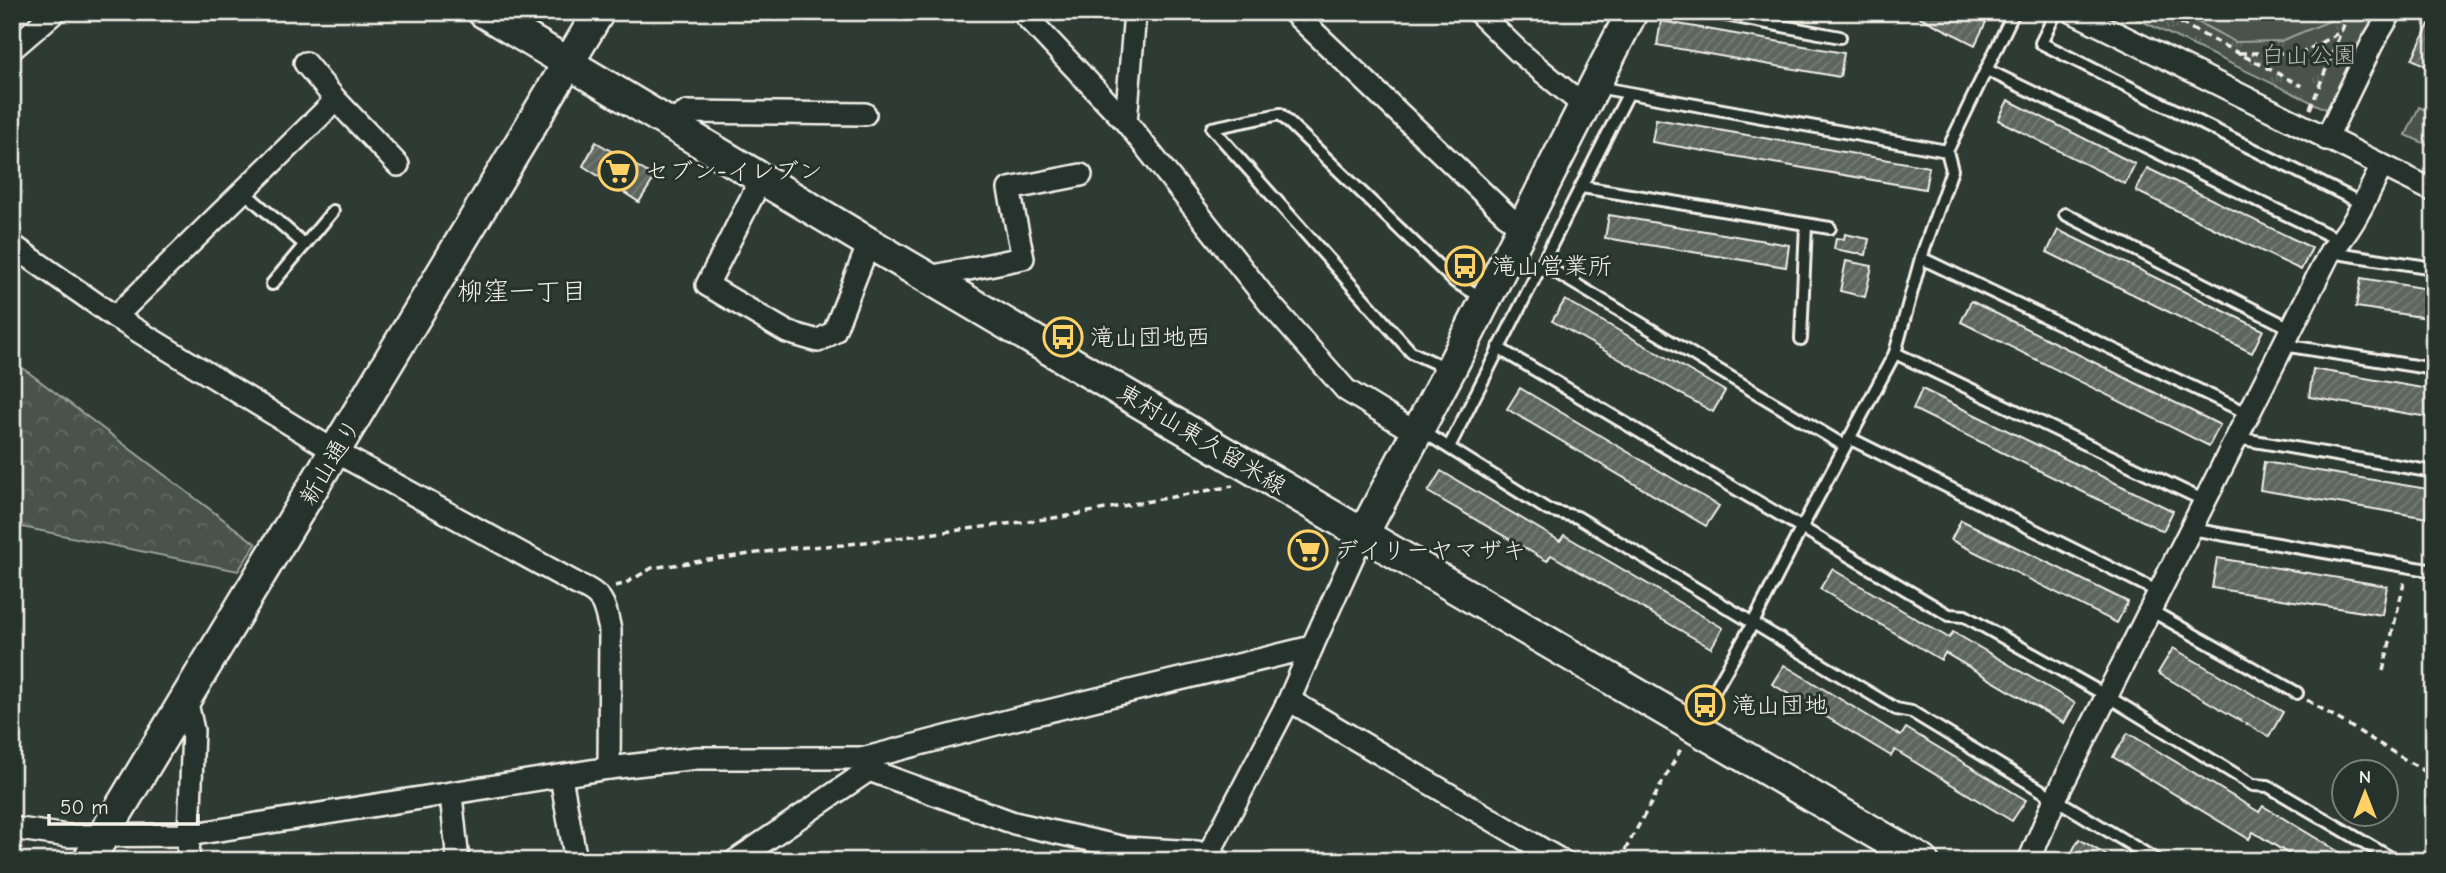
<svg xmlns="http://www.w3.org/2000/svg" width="2446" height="873" viewBox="0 0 2446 873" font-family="'Comic Neue','Klee One',sans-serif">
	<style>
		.grass { fill: url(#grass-tufts); stroke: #9ea29a; stroke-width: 2 }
		.forest { fill: url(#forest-crowns); stroke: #9ea29a; stroke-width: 2 }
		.garden { fill: #48524c; stroke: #9ea29a; stroke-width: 2 }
		.building { fill: url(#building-hatch); stroke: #f4f1e8; stroke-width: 2 }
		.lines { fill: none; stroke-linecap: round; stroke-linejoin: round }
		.lane-casing { stroke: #f4f1e8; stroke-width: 16 }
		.street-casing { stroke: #f4f1e8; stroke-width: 26 }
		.secondary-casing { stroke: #f4f1e8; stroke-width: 35 }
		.path { stroke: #f4f1e8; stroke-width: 3.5; stroke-dasharray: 7 5; stroke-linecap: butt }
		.lane { stroke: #26332d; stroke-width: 10 }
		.street { stroke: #26332d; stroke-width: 21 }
		.secondary { stroke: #26332d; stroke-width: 30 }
		.labels { text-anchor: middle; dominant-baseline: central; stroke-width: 6; stroke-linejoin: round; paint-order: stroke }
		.park-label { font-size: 24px; fill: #b8b9b1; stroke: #26332d }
		.poi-label { font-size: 24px; fill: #f4f1e8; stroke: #26332d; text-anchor: start }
		.street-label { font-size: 24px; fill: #f4f1e8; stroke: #26332d }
		.neighbourhood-label { font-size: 26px; fill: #f4f1e8; stroke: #26332d }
	</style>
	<defs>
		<pattern id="grass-tufts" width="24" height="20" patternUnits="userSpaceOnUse" patternTransform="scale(1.75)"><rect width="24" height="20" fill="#48524c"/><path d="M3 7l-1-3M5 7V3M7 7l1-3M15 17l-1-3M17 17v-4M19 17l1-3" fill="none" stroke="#636b66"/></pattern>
		<pattern id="forest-crowns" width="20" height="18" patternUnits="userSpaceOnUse" patternTransform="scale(1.75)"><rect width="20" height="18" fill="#48524c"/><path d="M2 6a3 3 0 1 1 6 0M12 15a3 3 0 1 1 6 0" fill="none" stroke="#636b66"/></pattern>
		<pattern id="building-hatch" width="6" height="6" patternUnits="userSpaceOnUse" patternTransform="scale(1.75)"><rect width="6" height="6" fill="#5c655e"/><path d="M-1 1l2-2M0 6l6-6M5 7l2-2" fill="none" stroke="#747c75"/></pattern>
	</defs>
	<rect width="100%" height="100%" fill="#2e3b34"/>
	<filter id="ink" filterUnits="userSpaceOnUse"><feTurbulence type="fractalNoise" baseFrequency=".0143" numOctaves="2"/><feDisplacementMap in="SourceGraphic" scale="14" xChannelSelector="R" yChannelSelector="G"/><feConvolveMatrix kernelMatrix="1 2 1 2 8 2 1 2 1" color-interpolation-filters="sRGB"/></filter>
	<g filter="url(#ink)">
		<polygon class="grass" points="2123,12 2378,12 2362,39 2330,111"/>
		<polygon class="forest" points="12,360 256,544 238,571 12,525"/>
		<g class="garden">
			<polygon points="2179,12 2336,12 2332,20 2281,41 2235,42"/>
			<polygon points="2419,107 2434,114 2434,148 2406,135"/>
		</g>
		<g class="building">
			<polygon points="1910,12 1967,12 1986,22 1975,45"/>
			<polygon points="2434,14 2434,70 2412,59"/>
			<polygon points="1661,21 1844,53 1840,77 1657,45"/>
			<polygon points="2008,100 2135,164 2125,184 1998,120"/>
			<polygon points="1656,119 1929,167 1925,189 1652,142"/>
			<polygon points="596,142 655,177 639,202 583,166"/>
			<polygon points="2147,168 2312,248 2301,270 2136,191"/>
			<polygon points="1609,215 1789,245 1786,267 1605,238"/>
			<polygon points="2058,230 2263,330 2252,353 2047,252"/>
			<polygon points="1845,234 1869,239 1866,255 1834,249 1836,238 1844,239"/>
			<polygon points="1846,261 1872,266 1865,297 1840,291"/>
			<polygon points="2361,278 2434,290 2434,319 2356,307"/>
			<polygon points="1565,300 1725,391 1713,412 1552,321"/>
			<polygon points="1971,301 2220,425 2209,446 1961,322"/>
			<polygon points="2313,369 2434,390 2434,418 2309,397"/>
			<polygon points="1520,388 1719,506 1706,526 1507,409"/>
			<polygon points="1922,389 2173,511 2163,531 1913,409"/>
			<polygon points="2264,462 2434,490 2434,519 2260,490"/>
			<polygon points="1441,471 1560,541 1564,535 1723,628 1711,648 1551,555 1547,561 1428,492"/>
			<polygon points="1961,520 2128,602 2117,623 1951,540"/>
			<polygon points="2217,558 2387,586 2382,615 2212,588"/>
			<polygon points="1832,569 1949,638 1953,632 2075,703 2064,723 1945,653 1941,660 1820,589"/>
			<polygon points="2173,648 2283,712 2269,737 2158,673"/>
			<polygon points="1784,665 1901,736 1906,728 2026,800 2012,821 1895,750 1891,756 1772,684"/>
			<polygon points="2128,733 2259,812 2263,806 2354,861 2300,861 2253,832 2249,839 2113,757"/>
			<polygon points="2079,839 2116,861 2067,861"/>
		</g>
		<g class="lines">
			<g class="lane-casing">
				<g id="lane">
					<polyline points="1710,12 1840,37"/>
					<polyline points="2056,12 2041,43 2363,204"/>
					<polyline points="1987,70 2341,241"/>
					<polyline points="1597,87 1947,151"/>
					<polyline points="1582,187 1830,228"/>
					<polyline points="243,191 305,245"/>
					<polyline points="2065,214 2292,329"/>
					<polyline points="2330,252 2434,268"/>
					<polyline points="1921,258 2249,414"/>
					<polyline points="1542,264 1845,446"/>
					<polyline points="272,284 333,211"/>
					<polyline points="1801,339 1806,224"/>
					<polyline points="2283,345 2434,369"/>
					<polyline points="1498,348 1949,615 1965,616 2107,696 2253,785 2268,786 2396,861"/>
					<polyline points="1895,353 2205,501"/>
					<polyline points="1448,369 1411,352 1212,128 1280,114 1455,282 1483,298"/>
					<polyline points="1419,429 1548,510 1577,517 1896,709 1912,712 2158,861"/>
					<polyline points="1849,438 2159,592"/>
					<polyline points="2237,438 2434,472"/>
					<polyline points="1449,447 1628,94"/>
					<polyline points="2191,529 2434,571"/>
					<polyline points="2150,610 2297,693"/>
					<polyline points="1695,725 1753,623 1801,529 1895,353 1921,258 1952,170 1947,151 2014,12"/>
				</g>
			</g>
			<g class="street-casing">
				<g id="street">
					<polyline points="1022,12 1126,122 1270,304 1346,390 1416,433"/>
					<polyline points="1293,12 1522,230"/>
					<polyline points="1478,12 1519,52 1584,106"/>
					<polyline points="2073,12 2434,191"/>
					<polyline points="12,49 55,12"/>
					<polyline points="305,63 336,100 398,165"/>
					<polyline points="1126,122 1135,12"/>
					<polyline points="670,123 687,112 865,114"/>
					<polyline points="2326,139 2372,44 2391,12"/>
					<polyline points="761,179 707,285 787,332 818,341 834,332 869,243"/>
					<path d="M12,245L115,317L336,452L577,584C604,595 604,603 610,630L609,768"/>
					<polyline points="929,277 1023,258 1009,189 1081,175"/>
					<polyline points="115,317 336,100"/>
					<polyline points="186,699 193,730 188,861"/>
					<polyline points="1289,700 1562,861"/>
					<polyline points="869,770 1014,823 1125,848 1197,852 1220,861"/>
					<polyline points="561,777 576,861"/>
					<polyline points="451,795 458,861"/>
					<polyline points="12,828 68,836 188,835 609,768 697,758 866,758 1015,719 1312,647 1363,534"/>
					<polyline points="735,861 869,770"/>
					<polyline points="1205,861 1289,700 1312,647"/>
					<path d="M2029,861L2055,799L2330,252C2354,228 2367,195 2382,166"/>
				</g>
			</g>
			<g class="secondary-casing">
				<g id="secondary">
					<polyline points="483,12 869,243 1363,534 1923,861"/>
					<polyline points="1363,534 1450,370 1632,12"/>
					<polyline points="88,861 599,12"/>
				</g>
			</g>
			<g class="path">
				<polyline points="2159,12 2302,86"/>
				<polyline points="2239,53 2302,53 2342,31"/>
				<polyline points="2310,109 2349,12"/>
				<polyline points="615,586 624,584 652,568 793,548 842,545 1061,517 1233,486"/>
				<polyline points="2383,671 2405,579"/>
				<polyline points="2307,700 2434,777"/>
				<polyline points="1619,861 1682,747"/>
			</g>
			<use href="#lane" class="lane"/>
			<use href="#street" class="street"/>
			<use href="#secondary" class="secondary"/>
		</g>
	</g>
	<defs>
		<g id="supermarket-ring" transform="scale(2.0125)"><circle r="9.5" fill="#26332d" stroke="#ffd166" stroke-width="1.5"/><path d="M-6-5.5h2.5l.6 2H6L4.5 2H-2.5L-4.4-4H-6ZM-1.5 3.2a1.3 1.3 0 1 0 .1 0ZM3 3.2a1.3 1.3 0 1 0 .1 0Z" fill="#ffd166"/></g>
		<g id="bus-ring" transform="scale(2.0125)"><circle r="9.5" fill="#26332d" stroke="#ffd166" stroke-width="1.5"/><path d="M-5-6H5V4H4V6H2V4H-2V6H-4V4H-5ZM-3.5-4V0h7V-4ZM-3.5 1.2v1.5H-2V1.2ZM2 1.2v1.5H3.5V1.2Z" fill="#ffd166"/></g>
	</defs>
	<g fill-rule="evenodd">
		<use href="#supermarket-ring" x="618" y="171"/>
		<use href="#bus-ring" x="1465" y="266"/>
		<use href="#bus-ring" x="1063" y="337"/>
		<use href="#supermarket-ring" x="1308" y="550"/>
		<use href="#bus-ring" x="1705" y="705"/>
	</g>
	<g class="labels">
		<g class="park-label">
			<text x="2309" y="55">白山公園</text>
		</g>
		<g class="poi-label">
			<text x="645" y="171">セブン-イレブン</text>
			<text x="1492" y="266">滝山営業所</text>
			<text x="1090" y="337">滝山団地西</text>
			<text x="1335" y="550">デイリーヤマザキ</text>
			<text x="1732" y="705">滝山団地</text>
		</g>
		<g class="street-label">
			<text transform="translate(1202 439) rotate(31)">東村山東久留米線</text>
			<text transform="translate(330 462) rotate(-59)">新山通り</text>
		</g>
		<g class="neighbourhood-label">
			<text x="522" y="292">柳窪一丁目</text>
		</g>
	</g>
	<rect width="2446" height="873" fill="none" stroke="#26332d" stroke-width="42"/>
	<rect x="21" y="21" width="2404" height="831" fill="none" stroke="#f4f1e8" stroke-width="2.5" filter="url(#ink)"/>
	<g transform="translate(2365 793)"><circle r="33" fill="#26332d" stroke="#787f78" stroke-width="2"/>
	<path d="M0-5L12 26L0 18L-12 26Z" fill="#ffd166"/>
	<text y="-10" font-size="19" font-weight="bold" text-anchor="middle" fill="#f4f1e8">N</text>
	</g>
	<path d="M49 814v10h149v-10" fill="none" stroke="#f4f1e8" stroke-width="3.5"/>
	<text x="60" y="814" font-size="21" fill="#f4f1e8" stroke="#26332d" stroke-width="5" paint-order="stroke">50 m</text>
</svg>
